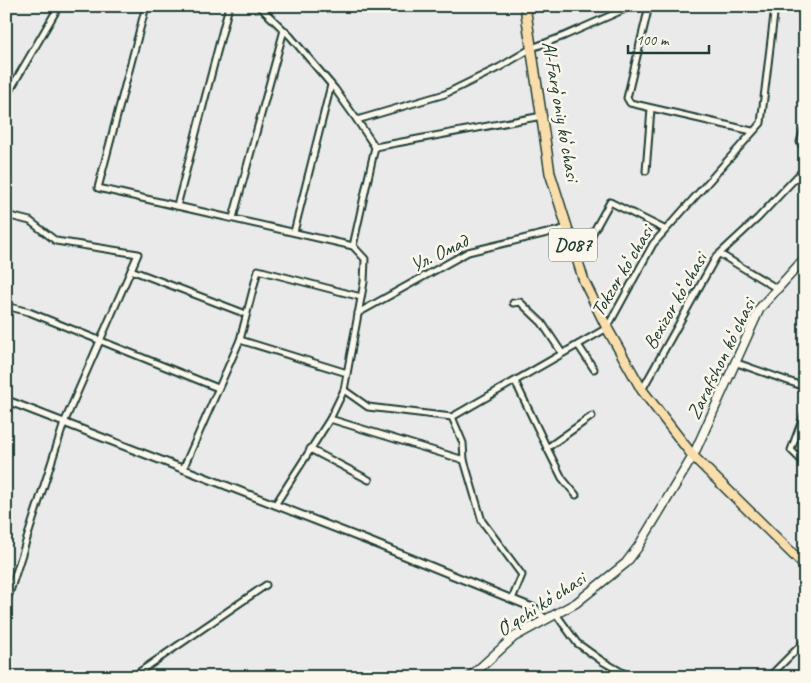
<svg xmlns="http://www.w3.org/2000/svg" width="811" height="683" viewBox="0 0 811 683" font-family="Caveat,sans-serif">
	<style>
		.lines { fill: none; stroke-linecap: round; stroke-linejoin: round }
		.minor-casing { stroke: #1f3d34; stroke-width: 9 }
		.tertiary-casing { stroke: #1f3d34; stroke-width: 10 }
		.secondary-casing { stroke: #1f3d34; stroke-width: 11 }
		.primary-casing { stroke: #1f3d34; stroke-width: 12 }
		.minor { stroke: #fbf7ec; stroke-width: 5 }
		.tertiary { stroke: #fbf7ec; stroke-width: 6 }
		.secondary { stroke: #fbf7ec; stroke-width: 8 }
		.primary { stroke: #f9deab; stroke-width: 9 }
		.labels { text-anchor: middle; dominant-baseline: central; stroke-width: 5; stroke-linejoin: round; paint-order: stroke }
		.shield { fill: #fbf7ec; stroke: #61756b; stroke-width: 1 }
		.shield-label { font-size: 19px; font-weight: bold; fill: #1f3d34 }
		.street-label { font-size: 20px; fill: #1f3d34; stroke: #fbf7ec }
	</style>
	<rect width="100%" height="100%" fill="#eaeaeb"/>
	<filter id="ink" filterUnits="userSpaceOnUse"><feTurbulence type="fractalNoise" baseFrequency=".02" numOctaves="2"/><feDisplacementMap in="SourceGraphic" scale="10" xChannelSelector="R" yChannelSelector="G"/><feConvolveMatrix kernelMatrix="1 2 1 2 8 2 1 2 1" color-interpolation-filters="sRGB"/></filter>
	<g filter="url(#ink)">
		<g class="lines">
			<g class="minor-casing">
				<g id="minor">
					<polyline points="146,6 98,188 177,206 229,6"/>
					<polyline points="259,6 290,36 335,89 357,120"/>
					<polyline points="649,6 627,98 630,103 752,131"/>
					<polyline points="6,97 59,6"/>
					<polyline points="805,127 800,142 805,151"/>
					<polyline points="375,147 542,116"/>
					<polyline points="646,171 651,109"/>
					<polyline points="177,206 353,246"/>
					<polyline points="6,215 30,221 56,241 138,254 64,423 6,604"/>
					<polyline points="233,218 284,30"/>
					<polyline points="294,232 331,85"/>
					<polyline points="576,254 589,240 610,202 664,229"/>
					<polyline points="720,254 776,288"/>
					<polyline points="131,270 246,314"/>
					<polyline points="513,303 520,302 542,323 562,353"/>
					<polyline points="6,306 29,312 218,388"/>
					<polyline points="358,313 468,252 568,228"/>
					<polyline points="240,340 258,270 361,297"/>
					<polyline points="578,345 594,369"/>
					<polyline points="737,363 805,387"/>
					<polyline points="515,381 547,448"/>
					<polyline points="344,390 368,407 452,417 607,328 653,244 761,123 775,6"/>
					<polyline points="642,390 716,257 758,218 805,168"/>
					<polyline points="805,412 791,450 805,464"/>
					<polyline points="330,419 464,460 463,443 452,417"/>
					<polyline points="310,449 369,480"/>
					<polyline points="464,460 482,521 522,575 512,599"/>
					<polyline points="183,469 240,340 347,373"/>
					<polyline points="576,495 562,478 547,448 592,416"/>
					<polyline points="275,505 330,419 344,390 364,282 365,259 353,246 375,147 357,120 445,94 500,67 532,48 564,36 632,6"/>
					<polyline points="556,614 577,643 602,661 630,677"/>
					<polyline points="132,677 266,585"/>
					<polyline points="769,677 805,641"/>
				</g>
			</g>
			<g class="tertiary-casing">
				<polyline id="tertiary" points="6,400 371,542 536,609 545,620"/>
			</g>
			<g class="secondary-casing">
				<polyline id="secondary" points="470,677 514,637 576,603 626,563 638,547 693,456 760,308 805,258"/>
			</g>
			<g class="primary-casing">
				<polyline id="primary" points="525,6 550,173 584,281 607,328 642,390 693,456 805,566"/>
			</g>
			<use href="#minor" class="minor"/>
			<use href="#tertiary" class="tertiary"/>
			<use href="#secondary" class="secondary"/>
			<use href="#primary" class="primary"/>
		</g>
	</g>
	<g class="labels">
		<rect class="shield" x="549" y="228.5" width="48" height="33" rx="4"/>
		<g class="shield-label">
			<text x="573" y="245">D087</text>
		</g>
		<g class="street-label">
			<text transform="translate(561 111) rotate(80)">Al-Fargʻoniy koʻchasi</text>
			<text transform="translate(439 253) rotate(-26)">Ул. Омад</text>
			<text transform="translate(622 271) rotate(-59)">Tokzor koʻchasi</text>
			<text transform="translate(675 301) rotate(-60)">Bexizor koʻchasi</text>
			<text transform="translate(721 359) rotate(-64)">Zarafshon koʻchasi</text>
			<text transform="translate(541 604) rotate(-33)">Oʻqchi koʻchasi</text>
		</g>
	</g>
	<rect width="811" height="683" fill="none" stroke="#fbf7ec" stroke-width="25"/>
	<rect x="12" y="12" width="786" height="658" fill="none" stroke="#1f3d34" stroke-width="2" filter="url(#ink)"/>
	<path d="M628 45v8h81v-8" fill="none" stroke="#1f3d34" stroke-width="2.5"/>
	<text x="636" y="45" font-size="15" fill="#1f3d34" stroke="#fbf7ec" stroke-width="4" paint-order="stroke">100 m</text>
</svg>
